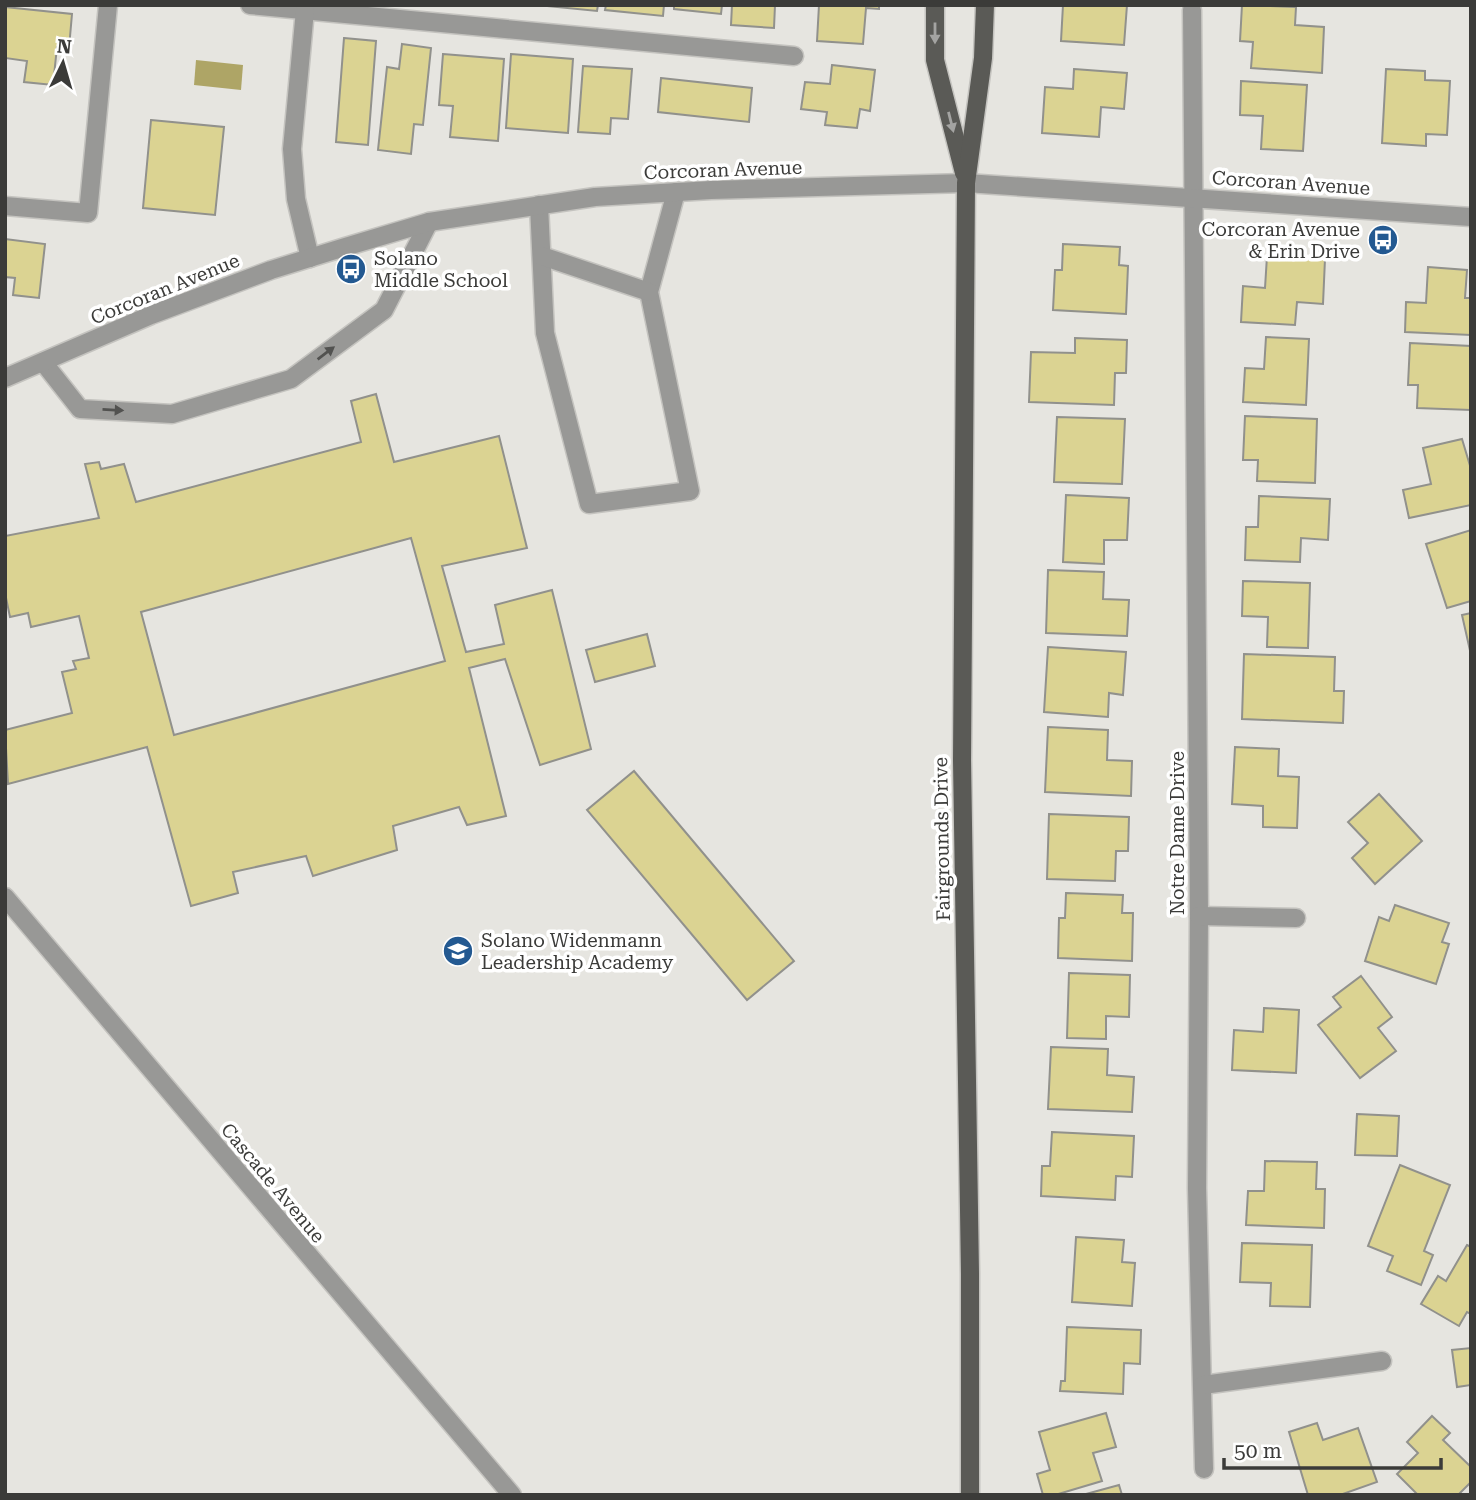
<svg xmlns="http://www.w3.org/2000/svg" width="1476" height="1500" viewBox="0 0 1476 1500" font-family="'Roboto Serif',serif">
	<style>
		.water { fill: #aea566 }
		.building { fill: #dbd392; stroke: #91918c; stroke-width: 2; fill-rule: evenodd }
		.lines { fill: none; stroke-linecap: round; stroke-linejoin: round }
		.minor-casing { stroke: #c4c3bf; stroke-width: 21 }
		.major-casing { stroke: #c4c3bf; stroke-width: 21 }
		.minor { stroke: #989896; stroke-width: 18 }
		.major { stroke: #5a5a56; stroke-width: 18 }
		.oneway { fill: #a4a4a2 }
		.oneway2 { fill: #525250 }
		.labels { text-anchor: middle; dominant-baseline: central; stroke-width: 7; stroke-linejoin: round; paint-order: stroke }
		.street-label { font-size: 19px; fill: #3b3b39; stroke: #fff }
		.poi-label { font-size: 19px; fill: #3b3b39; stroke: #fff; text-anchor: start }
	</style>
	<rect width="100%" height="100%" fill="#e6e5e0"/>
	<polygon class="water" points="196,60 243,65 241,90 194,85"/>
	<g class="building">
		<polygon points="537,5 598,5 597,11"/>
		<polygon points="606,5 664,5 663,16 605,10"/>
		<polygon points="674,5 722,5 721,14 674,9"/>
		<polygon points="732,5 775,5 774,28 731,25"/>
		<polygon points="819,5 879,5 879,9 866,8 863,44 817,41"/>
		<polygon points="1063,5 1127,5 1124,45 1061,41"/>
		<polygon points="1242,5 1296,7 1295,25 1324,27 1322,73 1251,68 1253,42 1240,41"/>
		<polygon points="5,7 72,14 69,48 57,47 53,85 24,82 27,61 5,58"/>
		<polygon points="344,38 376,41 368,145 336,142"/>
		<polygon points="402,44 431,48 423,125 414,124 411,154 378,150 387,67 399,69"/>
		<polygon points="443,54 504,59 498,141 450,137 453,106 439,105"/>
		<polygon points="511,54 573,59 568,133 506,128"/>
		<polygon points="832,65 875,70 870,111 860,109 857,128 825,125 827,112 801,109 805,82 830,84"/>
		<polygon points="583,66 632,69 628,119 611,118 610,134 578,132"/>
		<polygon points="1074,69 1127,73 1124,109 1101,107 1099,137 1042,133 1045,87 1073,89"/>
		<polygon points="1386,69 1425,71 1425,80 1450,81 1447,135 1426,134 1426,146 1382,143"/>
		<polygon points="661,78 752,88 749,122 658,112"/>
		<polygon points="1241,81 1307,85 1303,151 1261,149 1263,116 1240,115"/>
		<polygon points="151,120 224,127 215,215 143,208"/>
		<polygon points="5,239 45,244 39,298 13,295 15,278 5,277"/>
		<polygon points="1063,244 1120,247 1119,265 1128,266 1126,314 1053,310 1055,270 1062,270"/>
		<polygon points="1267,256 1325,259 1323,304 1297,302 1295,325 1241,322 1243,286 1265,288"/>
		<polygon points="1428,267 1467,270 1465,298 1471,298 1471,335 1405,332 1406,302 1426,303"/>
		<polygon points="1266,337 1309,339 1306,405 1243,402 1245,368 1264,369"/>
		<polygon points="1075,338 1127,340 1126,373 1115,373 1114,405 1029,402 1031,352 1075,353"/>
		<polygon points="1410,343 1471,346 1471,410 1417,408 1418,385 1408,385"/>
		<path d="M376,394L394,462L499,436L527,548L442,566L466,652L504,644L495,605L552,590L591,749L540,765L505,659L469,668L506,816L467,825L459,807L393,826L397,850L313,876L306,856L233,872L238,893L191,906L147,747L8,784L5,730L72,713L62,672L76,669L73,661L89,658L79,616L31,627L28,613L10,617L5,593V536L99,518L85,464L99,462L101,469L124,464L136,502L361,442L351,401ZM411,538L445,661L174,735L141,612Z"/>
		<polygon points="1245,416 1317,419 1315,483 1257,481 1258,460 1243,460"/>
		<polygon points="1057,417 1125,419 1122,484 1054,482"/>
		<polygon points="1462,439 1471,469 1471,505 1409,518 1403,490 1431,484 1423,448"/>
		<polygon points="1066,495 1129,498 1127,540 1104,540 1104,564 1063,562"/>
		<polygon points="1259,496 1330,499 1328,540 1301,538 1300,562 1245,560 1246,527 1258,527"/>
		<polygon points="1471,530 1471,601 1447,608 1426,544"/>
		<polygon points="1048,570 1104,572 1103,599 1129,600 1127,636 1046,633"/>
		<polygon points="1243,581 1310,583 1308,648 1267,647 1268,617 1242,616"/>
		<polygon points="1471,613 1471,655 1462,615"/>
		<polygon points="647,634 655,666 595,682 586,650"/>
		<polygon points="1048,647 1126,652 1123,695 1109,693 1108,717 1044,712"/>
		<polygon points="1244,654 1335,657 1334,691 1344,691 1343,723 1242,719"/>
		<polygon points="1048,727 1108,730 1107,760 1132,761 1131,796 1045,792"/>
		<polygon points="1235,747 1279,749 1278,776 1299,777 1297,828 1263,827 1263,806 1232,804"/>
		<polygon points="634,771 794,961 747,1000 587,810"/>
		<polygon points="1379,794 1422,841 1375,884 1352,858 1368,843 1348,822"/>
		<polygon points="1049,814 1129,817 1128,851 1116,851 1115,881 1047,879"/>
		<polygon points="1066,893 1123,895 1122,913 1133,913 1132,961 1058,958 1059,918 1065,918"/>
		<polygon points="1395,905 1449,923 1442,942 1449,944 1436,984 1365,961 1379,917 1389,921"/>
		<polygon points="1069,973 1130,975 1129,1017 1106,1016 1106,1039 1067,1038"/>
		<polygon points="1361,976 1392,1017 1378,1028 1396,1051 1360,1078 1318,1025 1341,1007 1333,997"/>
		<polygon points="1264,1008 1299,1010 1296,1073 1232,1070 1234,1030 1263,1032"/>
		<polygon points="1051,1047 1108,1049 1107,1075 1134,1077 1132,1112 1048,1109"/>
		<polygon points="1357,1114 1399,1116 1397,1156 1355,1155"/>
		<polygon points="1052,1132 1134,1136 1132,1177 1116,1176 1115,1200 1041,1196 1042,1166 1050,1166"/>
		<polygon points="1265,1161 1317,1162 1316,1189 1325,1189 1324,1228 1246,1225 1248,1191 1264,1191"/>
		<polygon points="1400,1165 1450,1185 1424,1251 1433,1255 1421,1285 1387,1271 1393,1256 1368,1246"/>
		<polygon points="1076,1237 1124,1240 1122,1262 1135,1263 1132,1306 1072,1302"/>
		<polygon points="1242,1243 1312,1245 1310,1307 1270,1306 1271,1283 1240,1282"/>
		<polygon points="1467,1245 1471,1247 1471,1314 1467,1312 1459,1326 1421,1304 1438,1276 1446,1281"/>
		<polygon points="1067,1327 1141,1330 1140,1364 1124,1363 1123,1394 1060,1391 1061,1381 1065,1381"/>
		<polygon points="1471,1348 1471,1385 1457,1387 1452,1350"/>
		<polygon points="1106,1413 1116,1447 1093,1453 1102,1481 1055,1495 1043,1495 1037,1474 1050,1470 1039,1432"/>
		<polygon points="1432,1416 1450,1433 1443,1440 1471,1467 1471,1482 1458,1495 1418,1495 1397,1474 1418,1453 1407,1442"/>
		<polygon points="1317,1423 1323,1440 1358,1428 1377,1482 1340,1495 1308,1495 1289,1432"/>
		<polygon points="1119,1485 1122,1495 1086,1494"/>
	</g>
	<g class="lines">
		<g class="minor-casing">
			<g id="minor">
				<polyline points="250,5 794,56"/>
				<polyline points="305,10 292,149 296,199 310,258"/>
				<polyline points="1192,10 1199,916 1197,1188 1204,1469"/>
				<polyline points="539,205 545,333 589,504 690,491 649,292 676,192"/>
				<polyline points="5,206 88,213 108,5"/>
				<polyline points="542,256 649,292"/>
				<polyline points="43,362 80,409 172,414 291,379 384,310 429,222"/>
				<polyline points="5,378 151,315 271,270 345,247 429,222 595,197 711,190 966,183 1471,217"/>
				<polyline points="5,897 512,1495"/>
				<polyline points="1199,916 1296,918"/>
				<polyline points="1203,1385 1382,1361"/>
			</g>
		</g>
		<g class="major-casing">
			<g id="major">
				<polyline points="935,5 935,60 964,173"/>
				<polyline points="970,1495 970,1274 962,760 966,183 983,58 985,5"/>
			</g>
		</g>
		<use href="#minor" class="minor"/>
		<use href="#major" class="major"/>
	</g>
	<defs><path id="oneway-solid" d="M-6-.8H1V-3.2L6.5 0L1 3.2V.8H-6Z" transform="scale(1.75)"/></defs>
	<g class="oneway">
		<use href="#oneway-solid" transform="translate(935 33) rotate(90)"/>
		<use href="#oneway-solid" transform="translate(951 122) rotate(76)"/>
	</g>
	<g class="oneway2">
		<use href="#oneway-solid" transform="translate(326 353) rotate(-37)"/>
		<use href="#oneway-solid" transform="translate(113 410) rotate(3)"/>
	</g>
	<defs>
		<g id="bus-disc" transform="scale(1.575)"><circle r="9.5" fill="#235991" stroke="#fff"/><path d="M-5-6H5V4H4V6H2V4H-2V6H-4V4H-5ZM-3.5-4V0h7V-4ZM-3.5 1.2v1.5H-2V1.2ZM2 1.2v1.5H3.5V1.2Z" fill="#fff"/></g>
		<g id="school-disc" transform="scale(1.575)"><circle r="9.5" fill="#235991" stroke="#fff"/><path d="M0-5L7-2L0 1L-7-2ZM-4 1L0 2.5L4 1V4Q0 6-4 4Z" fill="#fff"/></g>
	</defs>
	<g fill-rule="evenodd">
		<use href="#bus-disc" x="1383" y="240"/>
		<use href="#bus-disc" x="351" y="269"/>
		<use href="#school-disc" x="458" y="951"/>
	</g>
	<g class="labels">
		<g class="street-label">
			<text transform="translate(723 170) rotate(-2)">Corcoran Avenue</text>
			<text transform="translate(1291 183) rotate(4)">Corcoran Avenue</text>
			<text transform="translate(165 289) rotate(-22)">Corcoran Avenue</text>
			<text transform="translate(1177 833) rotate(-90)">Notre Dame Drive</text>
			<text transform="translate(942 839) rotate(-91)">Fairgrounds Drive</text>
			<text transform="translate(273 1183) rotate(50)">Cascade Avenue</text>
		</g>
		<g class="poi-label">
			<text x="1360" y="229" text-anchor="end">Corcoran Avenue<tspan x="1360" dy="22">&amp; Erin Drive</tspan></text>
			<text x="374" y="258">Solano<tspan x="374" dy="22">Middle School</tspan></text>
			<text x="481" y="940">Solano Widenmann<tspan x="481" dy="22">Leadership Academy</tspan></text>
		</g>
	</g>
	<rect width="1476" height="1500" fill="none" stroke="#3b3b39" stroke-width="14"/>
	<g transform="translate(63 63) rotate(5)" stroke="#ffffff" stroke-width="5" paint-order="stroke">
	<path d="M0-5L12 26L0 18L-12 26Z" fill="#3b3b39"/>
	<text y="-10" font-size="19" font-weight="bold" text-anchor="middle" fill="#3b3b39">N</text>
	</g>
	<path d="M1224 1458v10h217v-10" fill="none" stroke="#3b3b39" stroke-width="3.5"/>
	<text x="1234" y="1458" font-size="21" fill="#3b3b39" stroke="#ffffff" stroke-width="5" paint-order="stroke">50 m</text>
</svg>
